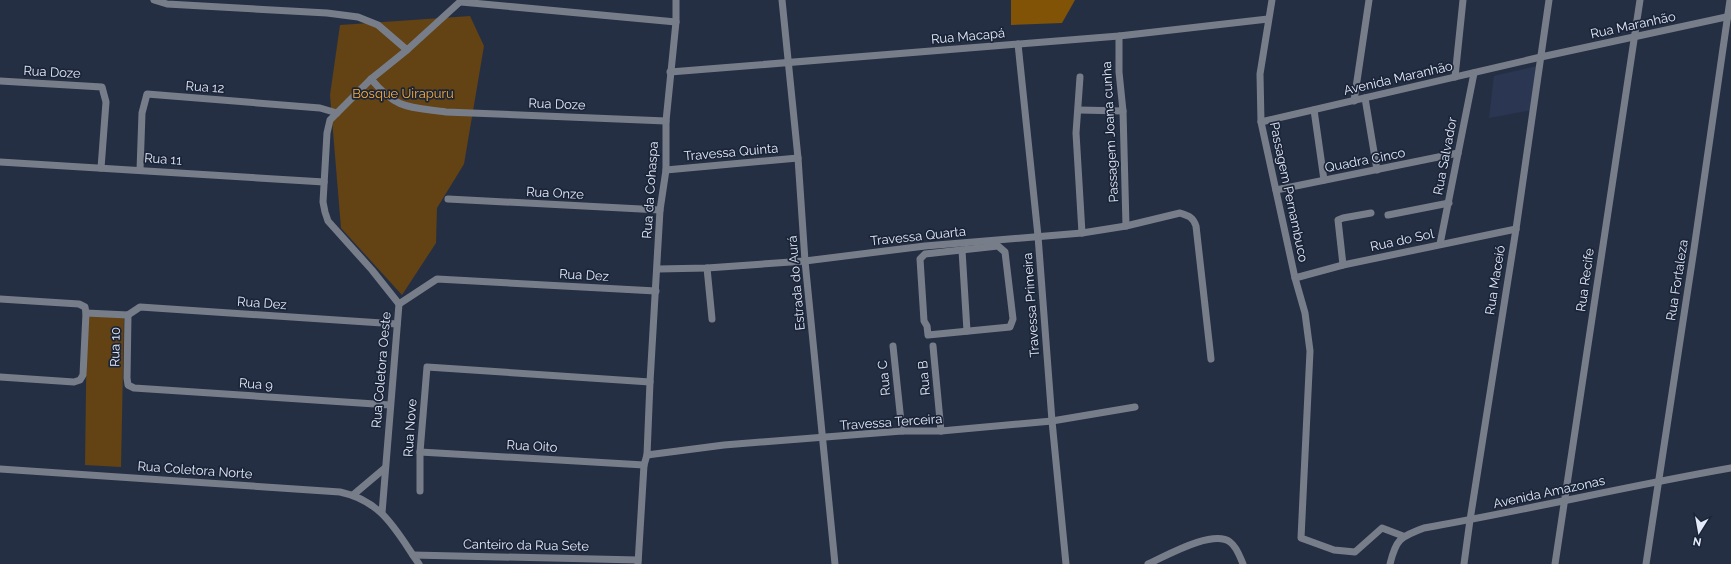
<svg xmlns="http://www.w3.org/2000/svg" width="1731" height="564" viewBox="0 0 1731 564" font-family="Raleway,sans-serif">
	<style>
		.built { fill: #2b3752 }
		.green { fill: #634214 }
		.forest { fill: #805306 }
		.lines { fill: none; stroke-linecap: round; stroke-linejoin: round }
		.minor { stroke: #787e89; stroke-width: 7 }
		.labels { text-anchor: middle; dominant-baseline: central; stroke-width: 3.5; stroke-linejoin: round; paint-order: stroke }
		.street-label { font-size: 13px; fill: #e3eaf8; stroke: #1b2539 }
		.park-label { font-size: 13px; fill: #fcad36; stroke: #1b2539 }
	</style>
	<rect width="100%" height="100%" fill="#252f44"/>
	<polygon class="built" points="1537,66 1532,110 1489,118 1494,76"/>
	<g class="green">
		<polygon points="470,16 484,46 464,164 437,208 436,243 402,295 341,228 330,95 340,25"/>
		<polygon points="87,316 124,317 121,467 85,465"/>
	</g>
	<polygon class="forest" points="1011,0 1075,0 1062,23 1011,25"/>
	<g class="lines">
		<g class="minor">
			<polyline points="154,0 167,4 327,13 358,17 378,25 407,50"/>
			<polyline points="782,0 798,158 805,261 835,564"/>
			<polyline points="1272,0 1260,74 1261,122 1295,278 1305,313 1310,351 1301,538 1334,550 1355,552 1382,528 1403,536"/>
			<polyline points="461,2 676,22"/>
			<polyline points="1119,36 1119,72 1123,111 1126,226"/>
			<polyline points="1018,44 1038,236 1052,421 1066,564"/>
			<polyline points="670,72 1119,36 1268,19"/>
			<polyline points="1080,77 1076,133 1082,233"/>
			<polyline points="1455,77 1463,0"/>
			<path d="M371,79C397,110 409,107 446,112L666,121"/>
			<polyline points="0,81 102,87 106,102 101,168"/>
			<polyline points="1365,98 1377,170"/>
			<polyline points="1354,101 1369,0"/>
			<polyline points="1079,110 1123,111"/>
			<polyline points="1314,110 1324,180"/>
			<polyline points="1261,122 1541,57 1731,16"/>
			<polyline points="0,162 324,182"/>
			<polyline points="140,170 142,113 147,94 320,108 337,113"/>
			<polyline points="666,170 798,158"/>
			<polyline points="1276,190 1458,153"/>
			<polyline points="448,199 660,210"/>
			<polyline points="1388,215 1449,203"/>
			<polyline points="1440,244 1474,73"/>
			<polygon points="998,246 1005,252 1013,319 1010,327 928,335 927,326 924,321 920,259 925,254"/>
			<polyline points="962,250 967,331"/>
			<polyline points="1343,265 1338,220 1343,218 1371,213"/>
			<polyline points="707,268 712,319"/>
			<path d="M658,269L707,268L805,261L925,246L1082,233L1126,226L1180,213C1189,216 1193,217 1196,226L1211,359"/>
			<polyline points="1295,278 1343,265 1516,229"/>
			<polyline points="0,299 79,304 85,307 86,313 83,375 80,380 74,382 0,377"/>
			<polyline points="399,304 437,279 656,291"/>
			<polyline points="86,313 128,315"/>
			<polyline points="128,315 127,378 128,385 134,388 390,405"/>
			<polyline points="128,315 140,307 397,324"/>
			<polyline points="893,346 902,431"/>
			<polyline points="933,346 941,431"/>
			<polyline points="420,452 644,465"/>
			<polyline points="647,455 724,445 902,431 941,431 1052,421 1135,407"/>
			<path d="M0,469L340,492C383,501 396,531 419,564"/>
			<polyline points="420,491 420,452 427,367 650,382"/>
			<polyline points="353,495 385,468"/>
			<polyline points="382,513 399,304 372,270 328,221 325,212 323,202 327,133 330,120 371,79 407,50 462,0"/>
			<polyline points="413,555 638,560"/>
			<polyline points="638,564 644,465 647,455 650,382 660,210 666,170 666,121 676,22 676,0"/>
			<path d="M1148,564C1166,556 1213,529 1230,542C1237,547 1240,557 1243,564"/>
			<path d="M1390,564C1396,539 1400,537 1424,528C1527,510 1628,486 1731,468"/>
			<polyline points="1464,564 1470,520 1516,229 1549,0"/>
			<polyline points="1555,564 1640,0"/>
			<polyline points="1646,564 1694,249 1730,0"/>
		</g>
	</g>
	<g class="labels">
		<g class="street-label">
			<text transform="translate(1633 25) rotate(-12)">Rua Maranhão</text>
			<text transform="translate(968 36) rotate(-5)">Rua Macapá</text>
			<text transform="translate(52 72) rotate(3)">Rua Doze</text>
			<text transform="translate(1398 78) rotate(-13)">Avenida Maranhão</text>
			<text transform="translate(205 87) rotate(4)">Rua 12</text>
			<text transform="translate(557 104) rotate(2)">Rua Doze</text>
			<text transform="translate(1110 132) rotate(-93)">Passagem Joana cunha</text>
			<text transform="translate(731 152) rotate(-5)">Travessa Quinta</text>
			<text transform="translate(1445 156) rotate(-79)">Rua Salvador</text>
			<text transform="translate(163 159) rotate(4)">Rua 11</text>
			<text transform="translate(1365 160) rotate(-11)">Quadra Cinco</text>
			<text transform="translate(650 190) rotate(-86)">Rua da Cohaspa</text>
			<text transform="translate(1289 192) rotate(78)">Passagem Pernambuco</text>
			<text transform="translate(555 193) rotate(3)">Rua Onze</text>
			<text transform="translate(918 236) rotate(-6)">Travessa Quarta</text>
			<text transform="translate(1402 240) rotate(-12)">Rua do Sol</text>
			<text transform="translate(584 275) rotate(3)">Rua Dez</text>
			<text transform="translate(1495 280) rotate(-81)">Rua Maceió</text>
			<text transform="translate(1585 280) rotate(-82)">Rua Recife</text>
			<text transform="translate(1677 280) rotate(-81)">Rua Fortaleza</text>
			<text transform="translate(796 283) rotate(-95)">Estrada do Aurá</text>
			<text transform="translate(262 303) rotate(4)">Rua Dez</text>
			<text transform="translate(1031 305) rotate(-94)">Travessa Primeira</text>
			<text transform="translate(115 347) rotate(-89)">Rua 10</text>
			<text transform="translate(381 370) rotate(-85)">Rua Coletora Oeste</text>
			<text transform="translate(884 378) rotate(-96)">Rua C</text>
			<text transform="translate(924 378) rotate(-95)">Rua B</text>
			<text transform="translate(256 384) rotate(4)">Rua 9</text>
			<text transform="translate(891 422) rotate(-4)">Travessa Terceira</text>
			<text transform="translate(410 428) rotate(-86)">Rua Nove</text>
			<text transform="translate(532 446) rotate(3)">Rua Oito</text>
			<text transform="translate(195 470) rotate(4)">Rua Coletora Norte</text>
			<text transform="translate(1549 492) rotate(-12)">Avenida Amazonas</text>
			<text transform="translate(526 545) rotate(1)">Canteiro da Rua Sete</text>
		</g>
		<g class="park-label">
			<text x="403" y="93">Bosque Uirapuru</text>
		</g>
	</g>
	<g transform="translate(1699 532) rotate(191)" stroke="#1b2539" stroke-width="3" paint-order="stroke">
	<path d="M0-3L7 15L0 10L-7 15Z" fill="#e3eaf8"/>
	<text y="-6" font-size="11" font-weight="bold" text-anchor="middle" fill="#e3eaf8">N</text>
	</g>
</svg>
